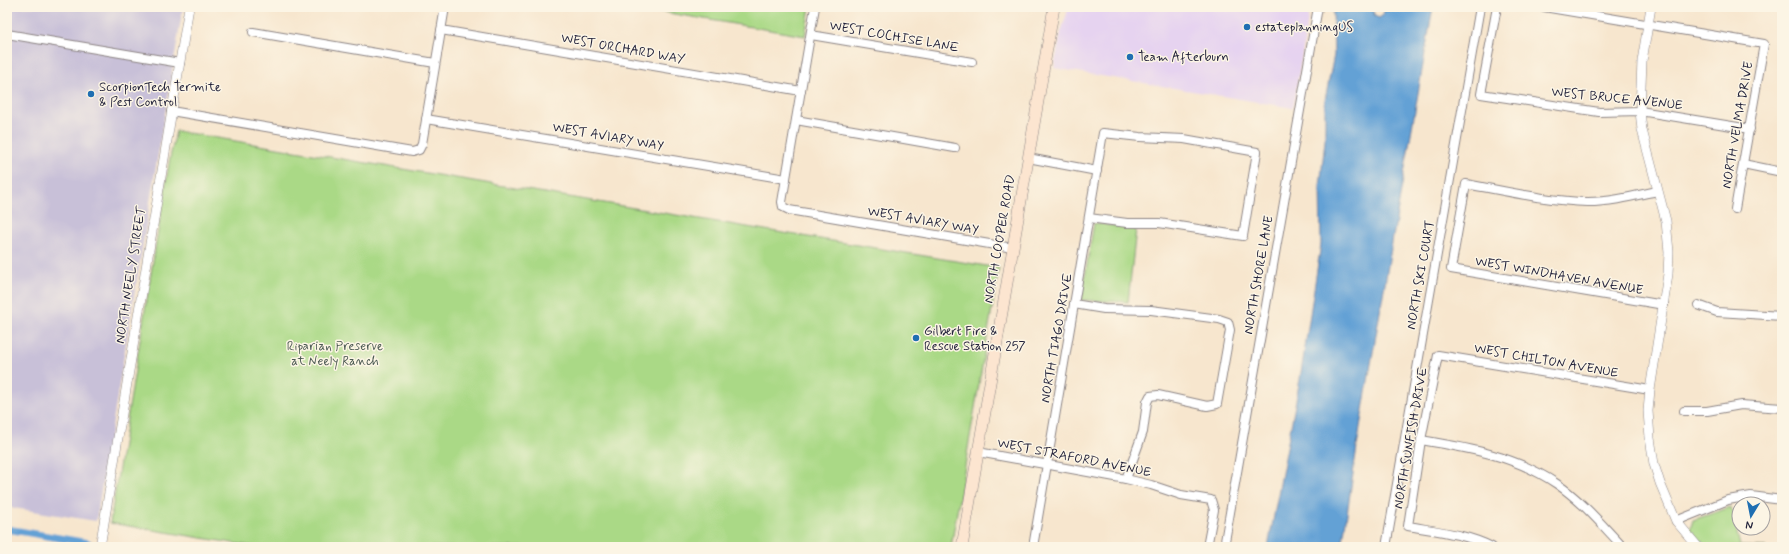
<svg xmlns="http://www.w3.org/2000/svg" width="1789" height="554" viewBox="0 0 1789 554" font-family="Mynerve,sans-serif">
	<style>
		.built { fill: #e6d3f0 }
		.industrial { fill: #c8c0d8 }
		.green { fill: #aad986; stroke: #667e60 }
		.water { fill: #63a1d5; stroke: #426288 }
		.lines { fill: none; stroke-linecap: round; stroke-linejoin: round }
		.canal { stroke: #63a1d5; stroke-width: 7 }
		.minor-casing { stroke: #8c8484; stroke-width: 10 }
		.tertiary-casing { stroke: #8c8484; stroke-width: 10 }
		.secondary-casing { stroke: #8c8484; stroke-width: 12 }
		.minor { stroke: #fff; stroke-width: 8 }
		.tertiary { stroke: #fff; stroke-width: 9 }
		.secondary { stroke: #fce5d0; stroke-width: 11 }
		.poi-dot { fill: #1f6fb2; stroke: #fcf5e5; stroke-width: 1.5 }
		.labels { text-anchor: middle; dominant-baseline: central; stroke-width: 3; stroke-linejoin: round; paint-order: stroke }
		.poi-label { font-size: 13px; fill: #22223b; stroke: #fcf5e5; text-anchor: start }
		.street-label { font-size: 13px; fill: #22223b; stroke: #fcf5e5 }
		.park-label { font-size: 13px; fill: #4b5952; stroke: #fcf5e5 }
	</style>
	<rect width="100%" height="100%" fill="#fcf5e5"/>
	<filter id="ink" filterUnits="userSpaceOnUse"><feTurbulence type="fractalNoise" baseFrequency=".025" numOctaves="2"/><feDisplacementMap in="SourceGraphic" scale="8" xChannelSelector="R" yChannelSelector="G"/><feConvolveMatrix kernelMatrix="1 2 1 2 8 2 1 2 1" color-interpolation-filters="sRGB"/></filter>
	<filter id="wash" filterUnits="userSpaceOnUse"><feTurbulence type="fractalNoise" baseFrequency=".012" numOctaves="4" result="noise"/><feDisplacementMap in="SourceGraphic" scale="16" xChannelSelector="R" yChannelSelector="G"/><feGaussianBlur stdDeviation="0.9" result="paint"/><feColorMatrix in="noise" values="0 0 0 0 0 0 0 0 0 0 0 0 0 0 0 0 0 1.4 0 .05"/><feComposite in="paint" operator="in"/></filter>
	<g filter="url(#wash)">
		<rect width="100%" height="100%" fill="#f7e6ce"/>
		<polygon class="built" points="1069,7 1310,7 1293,108 1054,68 1061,32"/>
		<polygon class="industrial" points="7,7 183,7 96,521 7,507"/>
		<g class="green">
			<polygon points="633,7 810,7 805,36"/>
			<polygon points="176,131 765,230 999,268 951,547 257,547 110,523 170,158"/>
			<polygon points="1094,223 1136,229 1128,302 1081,300"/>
			<polygon points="1731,507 1740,546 1767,547 1705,547 1690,530 1693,520"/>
		</g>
		<polygon class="water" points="1333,7 1371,7 1375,16 1379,18 1383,15 1385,7 1433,7 1360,427 1342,547 1268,547 1300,379 1321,244 1320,186 1325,141 1325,100 1334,55"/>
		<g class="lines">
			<polyline class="canal" points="7,529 88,543"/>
		</g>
	</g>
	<g filter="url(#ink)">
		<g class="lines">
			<g class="minor-casing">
				<g id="minor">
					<polyline points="815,7 782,202 783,207 789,210 1013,248"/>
					<polyline points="1497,7 1481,94 1599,112 1640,111 1750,129"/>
					<polyline points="1544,7 1764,44 1735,209"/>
					<polyline points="441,30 801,91"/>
					<polyline points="253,32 435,63"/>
					<polyline points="7,34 180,63"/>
					<polyline points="811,35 972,62"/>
					<polyline points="171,111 412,152 419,150 422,144 445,7"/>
					<polyline points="426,119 786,179"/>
					<polyline points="796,120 955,148"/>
					<polyline points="1028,158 1097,171"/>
					<polyline points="1743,164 1782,172"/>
					<path d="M1657,191C1634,196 1611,202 1588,202C1547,201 1506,191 1466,184L1451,269L1664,305"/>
					<polyline points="1074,304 1104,309 1151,310 1219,319 1228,322 1230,330 1217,404 1207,406 1158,395 1150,396 1147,402 1143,432 1126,479"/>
					<polyline points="1698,305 1717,312 1782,316"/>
					<polyline points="1684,411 1707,411 1741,405 1782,408"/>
					<path d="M1421,440C1469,448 1516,456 1557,484C1582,501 1602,525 1623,547"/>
					<polyline points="978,452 1126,479 1151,485 1181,495 1211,500 1214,510 1207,547"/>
					<polyline points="1676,521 1728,500 1751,496 1782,500"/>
					<polyline points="1033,547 1103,133 1140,137 1184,139 1257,152 1243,236 1159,223 1127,223 1089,218"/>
					<polyline points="1224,547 1318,7"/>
					<polyline points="1386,547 1480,7"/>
					<path d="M1492,547C1466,534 1436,531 1408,526L1421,440L1438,355L1650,390"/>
				</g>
			</g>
			<g class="tertiary-casing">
				<g id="tertiary">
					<polyline points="1651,7 1642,61 1640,111 1642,130 1666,221 1669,252 1668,274 1650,390 1648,411 1650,438 1654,464 1660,483 1676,521 1698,547"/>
					<polyline points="101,541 189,7"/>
				</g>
			</g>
			<g class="secondary-casing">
				<polyline id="secondary" points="962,547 1054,7"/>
			</g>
			<use href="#minor" class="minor"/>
			<use href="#tertiary" class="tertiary"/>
			<use href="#secondary" class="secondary"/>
		</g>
	</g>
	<g class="poi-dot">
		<circle cx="1247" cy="27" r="4"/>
		<circle cx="1130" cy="57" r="4"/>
		<circle cx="91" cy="94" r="4"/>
		<circle cx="916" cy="338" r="4"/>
	</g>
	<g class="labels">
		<g class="poi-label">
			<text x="1255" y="27">estateplanningUS</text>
			<text x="1138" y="57">Team Afterburn</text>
			<text x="99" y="87">ScorpionTech Termite<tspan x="99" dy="15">&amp; Pest Control</tspan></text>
			<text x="924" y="331">Gilbert Fire &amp;<tspan x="924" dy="15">Rescue Station 257</tspan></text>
		</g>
		<g class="street-label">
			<text transform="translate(894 37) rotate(10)">WEST COCHISE LANE</text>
			<text transform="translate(623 49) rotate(10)">WEST ORCHARD WAY</text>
			<text transform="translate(1617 99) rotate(6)">WEST BRUCE AVENUE</text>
			<text transform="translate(1738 125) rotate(-80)">NORTH VELMA DRIVE</text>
			<text transform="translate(608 137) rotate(10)">WEST AVIARY WAY</text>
			<text transform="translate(923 221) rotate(10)">WEST AVIARY WAY</text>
			<text transform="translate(1000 239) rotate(-80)">NORTH COOPER ROAD</text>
			<text transform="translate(131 275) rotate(-81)">NORTH NEELY STREET</text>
			<text transform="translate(1259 275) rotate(-80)">NORTH SHORE LANE</text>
			<text transform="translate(1421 275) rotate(-80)">NORTH SKI COURT</text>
			<text transform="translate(1559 276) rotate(10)">WEST WINDHAVEN AVENUE</text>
			<text transform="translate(1057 338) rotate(-80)">NORTH TIAGO DRIVE</text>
			<text transform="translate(1546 361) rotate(10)">WEST CHILTON AVENUE</text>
			<text transform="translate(1411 438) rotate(-80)">NORTH SUNFISH DRIVE</text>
			<text transform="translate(1074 458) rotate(11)">WEST STRAFORD AVENUE</text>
		</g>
		<g class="park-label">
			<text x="335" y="346">Riparian Preserve<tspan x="335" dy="15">at Neely Ranch</tspan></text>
		</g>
	</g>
	<rect width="1789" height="554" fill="none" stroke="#fcf5e5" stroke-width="24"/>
	<g transform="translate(1751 516) rotate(190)"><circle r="19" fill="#fcf5e5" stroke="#a5a1a1"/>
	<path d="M0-3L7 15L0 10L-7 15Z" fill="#1f6fb2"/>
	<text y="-6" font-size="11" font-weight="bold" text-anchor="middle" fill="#22223b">N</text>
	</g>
</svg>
